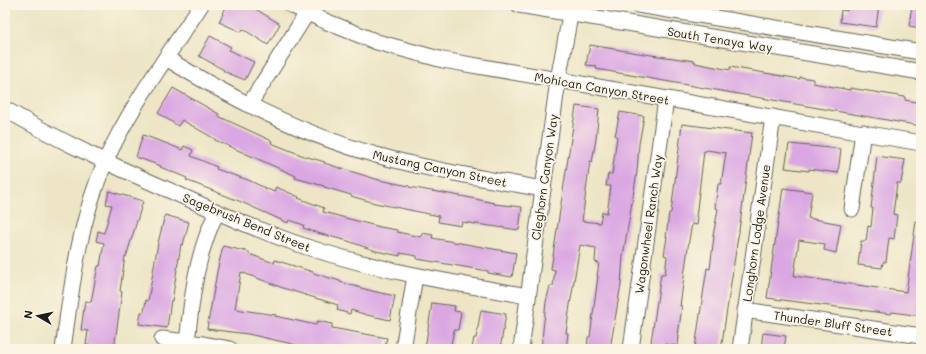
<svg xmlns="http://www.w3.org/2000/svg" width="926" height="354" viewBox="0 0 926 354" font-family="Mali,sans-serif">
	<style>
		.building { fill: #daa7e3 }
		.lines { fill: none; stroke-linecap: round; stroke-linejoin: round }
		.minor-casing { stroke: #656257; stroke-width: 17 }
		.minor { stroke: #fff; stroke-width: 15 }
		.labels { text-anchor: middle; dominant-baseline: central; stroke-width: 3.5; stroke-linejoin: round; paint-order: stroke }
		.street-label { font-size: 12px; fill: #1c1c1c; stroke: #fcf5e5 }
	</style>
	<rect width="100%" height="100%" fill="#fcf5e5"/>
	<filter id="ink" filterUnits="userSpaceOnUse"><feTurbulence type="fractalNoise" baseFrequency=".025" numOctaves="2"/><feDisplacementMap in="SourceGraphic" scale="8" xChannelSelector="R" yChannelSelector="G"/><feConvolveMatrix kernelMatrix="1 2 1 2 8 2 1 2 1" color-interpolation-filters="sRGB"/></filter>
	<filter id="wash" filterUnits="userSpaceOnUse"><feTurbulence type="fractalNoise" baseFrequency=".012" numOctaves="4" result="noise"/><feDisplacementMap in="SourceGraphic" scale="16" xChannelSelector="R" yChannelSelector="G"/><feGaussianBlur stdDeviation="0.9" result="paint"/><feColorMatrix in="noise" values="0 0 0 0 0 0 0 0 0 0 0 0 0 0 0 0 0 1.4 0 .05"/><feComposite in="paint" operator="in"/></filter>
	<g filter="url(#wash)">
		<rect width="100%" height="100%" fill="#ede5c5"/>
		<g id="blocks">
			<g class="building">
				<polygon points="227,5 249,5 280,24 268,45 243,29 241,32 219,22"/>
				<polygon points="848,5 879,5 876,27 840,22 841,10 847,11"/>
				<polygon points="912,5 921,5 921,28 909,26"/>
				<polygon points="210,36 231,47 229,50 254,62 245,80 223,71 224,70 199,56"/>
				<polygon points="590,45 644,54 695,61 695,63 730,70 730,67 800,79 800,77 813,79 813,83 850,90 850,88 905,97 905,100 921,103 921,126 596,69 597,66 586,65"/>
				<polygon points="173,88 219,114 218,116 272,141 271,143 304,156 325,162 324,163 379,180 409,186 409,187 466,197 494,203 494,204 522,207 519,230 462,222 461,226 438,222 439,216 375,203 351,196 351,195 324,187 324,186 295,178 296,176 215,140 215,139 182,120 178,126 158,113"/>
				<polygon points="576,106 599,109 596,139 592,162 590,161 582,221 600,223 602,212 607,213 611,186 606,186 608,174 612,174 617,136 615,136 620,112 644,116 639,144 637,172 623,256 621,284 610,349 587,349 588,337 590,337 598,276 597,276 599,263 595,262 596,248 580,245 570,305 566,333 568,333 566,349 541,349 546,302 550,286 553,286 555,270 551,269"/>
				<polygon points="682,124 752,133 741,217 721,349 695,348 707,268 710,269 714,236 713,236 718,209 715,208 718,184 721,184 726,153 707,150 706,151 704,151 696,217 698,217 697,225 692,224 689,240 680,306 682,306 678,336 679,336 678,346 664,344 663,349 650,349 661,274 665,274 667,256 664,255 667,237 666,237 669,213 671,213"/>
				<polygon points="143,135 168,144 182,150 184,146 193,150 191,156 217,167 216,169 248,180 274,192 276,187 299,197 298,198 324,208 323,212 380,227 397,230 397,232 421,237 422,233 433,235 432,238 516,253 512,277 488,273 488,271 417,259 417,256 400,253 400,256 376,251 348,241 321,234 303,228 304,225 289,220 288,223 239,201 186,180 187,178 160,167 161,166 136,157"/>
				<polygon points="789,144 841,149 838,173 809,169 809,171 785,168"/>
				<polygon points="877,156 905,160 901,183 897,183 893,214 897,215 894,239 889,238 886,262 883,262 882,268 858,265 861,241 866,241 868,226 871,227 873,208 871,208"/>
				<polygon points="783,188 812,192 808,218 841,224 836,253 824,250 825,244 799,240 794,276 906,292 916,221 921,222 921,316 892,312 891,314 767,298"/>
				<polygon points="109,191 143,201 126,257 125,256 120,291 122,292 114,349 86,345 88,331 81,330 85,301 91,302 98,266 100,266 104,243 96,241 98,231 104,233 112,205 106,204"/>
				<polygon points="165,215 189,222 183,245 181,244 172,301 171,300 167,328 139,324 141,312 144,312 146,300 148,301 158,243"/>
				<polygon points="223,246 249,252 249,254 274,263 275,260 313,272 313,273 340,281 340,282 372,291 395,296 390,320 367,315 351,310 350,314 337,310 338,305 283,288 241,272 235,309 276,315 275,316 316,325 317,321 332,324 332,328 387,338 384,349 315,349 248,334 207,329 217,272"/>
				<polygon points="432,303 455,306 454,311 461,312 458,330 454,330 450,349 425,349"/>
				<polygon points="481,310 506,314 500,349 472,348 474,338 476,338"/>
				<polygon points="763,333 786,336 784,349 761,349"/>
			</g>
		</g>
	</g>
	<g filter="url(#ink)">
		<use href="#blocks" fill-opacity="0" stroke="#656257" stroke-width="1"/>
		<g class="lines">
			<g class="minor-casing">
				<g id="minor">
					<polyline points="291,5 325,21 377,42 443,60 921,143"/>
					<polyline points="519,5 921,72"/>
					<polyline points="638,5 921,52"/>
					<path d="M166,58C232,99 301,134 376,155C430,170 487,179 543,189"/>
					<polyline points="249,105 307,13"/>
					<path d="M5,109C59,141 116,167 173,192C217,212 261,232 307,247C380,271 453,283 528,296"/>
					<polyline points="852,209 863,132"/>
					<polyline points="745,310 921,336"/>
					<polyline points="162,339 203,344 230,349"/>
					<path d="M187,342C192,297 196,254 217,212"/>
					<path d="M63,349C72,284 79,221 106,160C131,105 168,56 201,5"/>
					<polyline points="403,349 415,276"/>
					<polyline points="521,349 558,80 572,5"/>
					<polyline points="631,349 666,99"/>
					<polyline points="740,349 773,117"/>
				</g>
			</g>
			<use href="#minor" class="minor"/>
		</g>
	</g>
	<g class="labels">
		<g class="street-label">
			<text transform="translate(720 39) rotate(9)">South Tenaya Way</text>
			<text transform="translate(602 88) rotate(10)">Mohican Canyon Street</text>
			<text transform="translate(440 168) rotate(12)">Mustang Canyon Street</text>
			<text transform="translate(544 177) rotate(-82)">Cleghorn Canyon Way</text>
			<text transform="translate(247 222) rotate(22)">Sagebrush Bend Street</text>
			<text transform="translate(648 224) rotate(-82)">Wagonwheel Ranch Way</text>
			<text transform="translate(756 233) rotate(-82)">Longhorn Lodge Avenue</text>
			<text transform="translate(833 323) rotate(8)">Thunder Bluff Street</text>
		</g>
	</g>
	<rect width="926" height="354" fill="none" stroke="#fcf5e5" stroke-width="20"/>
	<g transform="translate(38 316) rotate(279)" stroke="#fcf5e5" stroke-width="3" paint-order="stroke">
	<path d="M0-3L7 15L0 10L-7 15Z" fill="#1c1c1c"/>
	<text y="-6" font-size="11" font-weight="bold" text-anchor="middle" fill="#1c1c1c">N</text>
	</g>
</svg>
